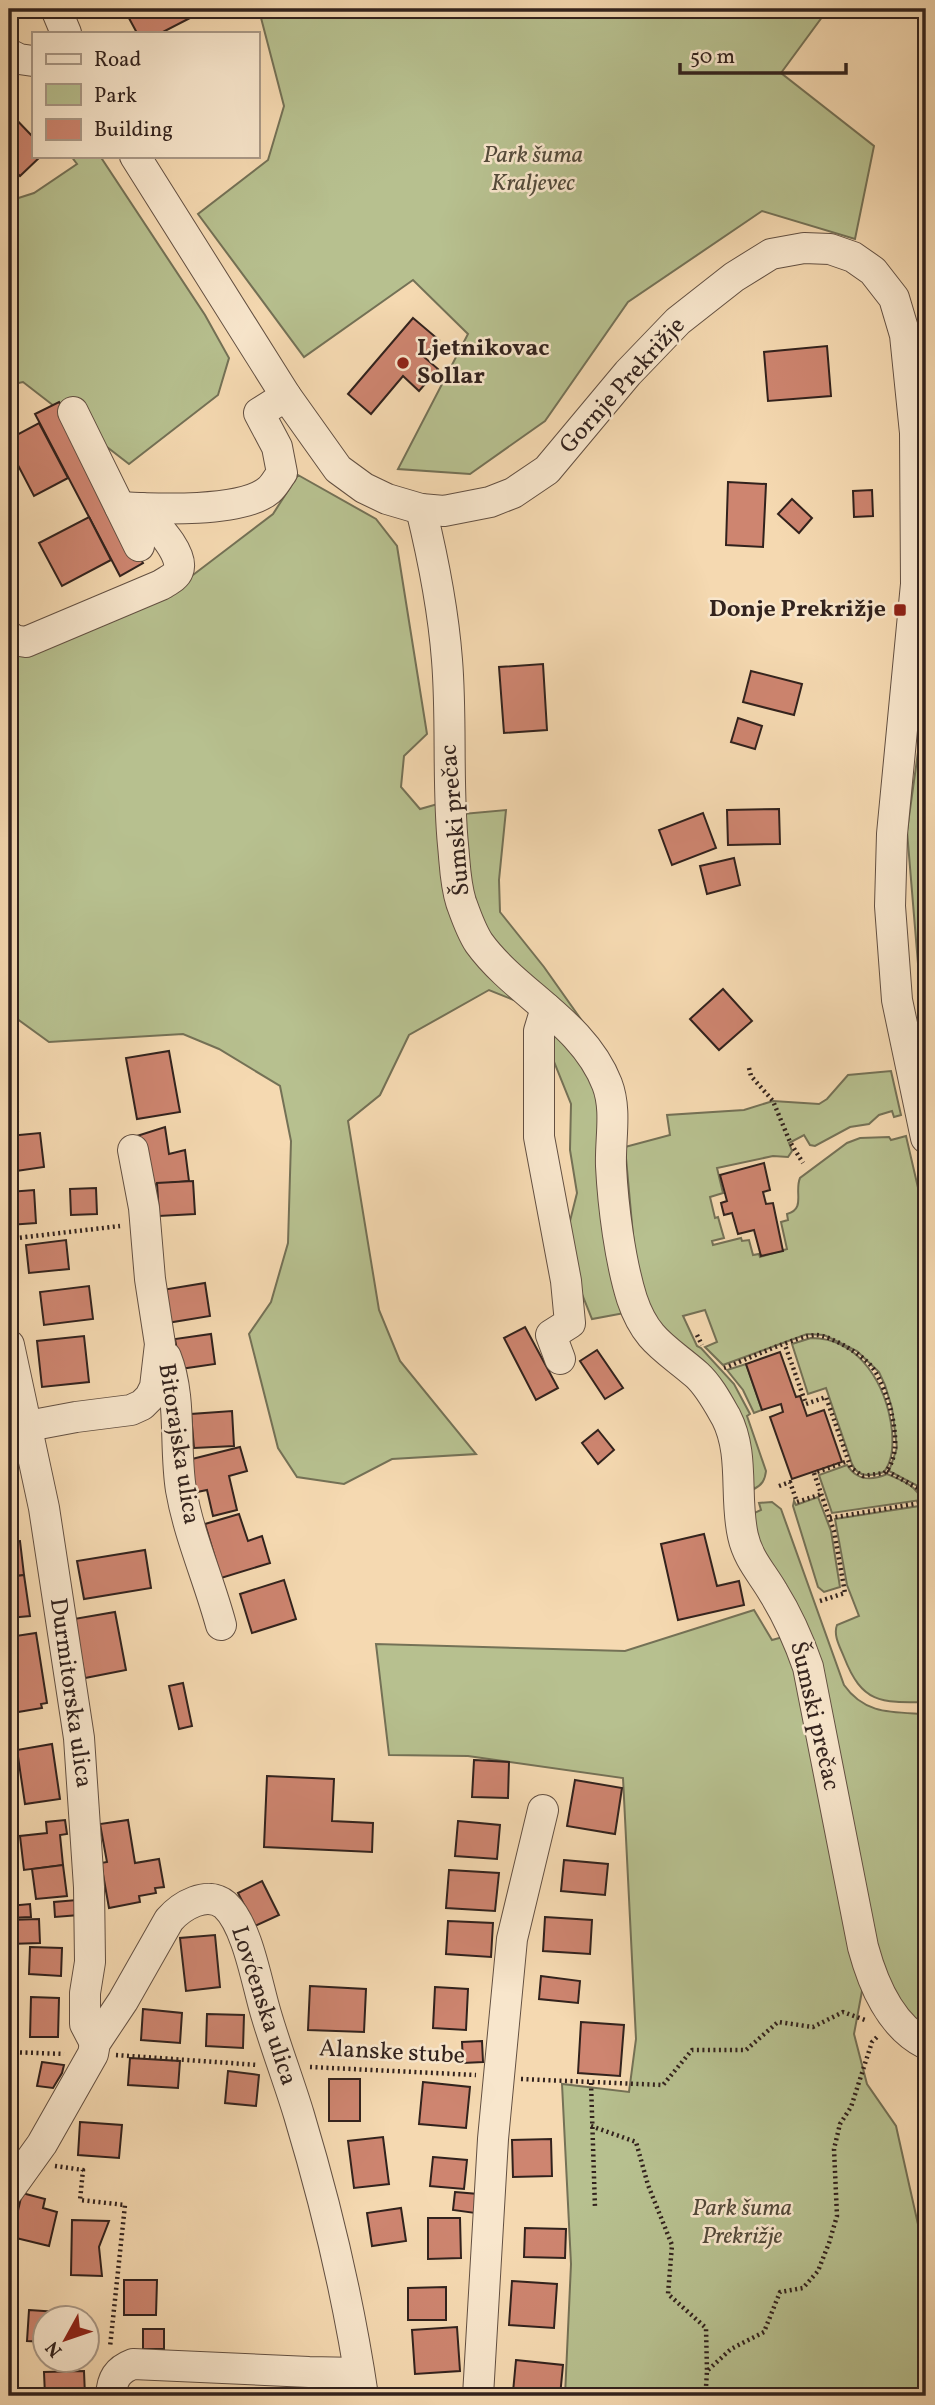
<svg xmlns="http://www.w3.org/2000/svg" width="935" height="2405" viewBox="0 0 935 2405" font-family="Vollkorn,serif">
	<style>
		.green { fill: #b7c08f; stroke: #747156; stroke-width: 2 }
		.building { fill: #ce8570; stroke: #32221d; stroke-width: 2 }
		.lines { fill: none; stroke-linecap: round; stroke-linejoin: round }
		.minor-casing { stroke: #635042; stroke-width: 32 }
		.path { stroke: #32221d; stroke-width: 4.5; stroke-dasharray: 2 3.5; stroke-linecap: butt }
		.minor { stroke: #f8e6cc; stroke-width: 30 }
		.poi-dot { fill: #8f2418; stroke: #f8e6cc; stroke-width: 2.5 }
		.labels { text-anchor: middle; dominant-baseline: central; stroke-width: 5; stroke-linejoin: round; paint-order: stroke }
		.park-label { font-size: 24px; font-style: italic; fill: #534a3a; stroke: #f8e6cc }
		.poi-label { font-size: 24px; font-weight: bold; fill: #32221d; stroke: #f8e6cc; text-anchor: start }
		.street-label { font-size: 24px; fill: #32221d; stroke: #f8e6cc }
	</style>
	<rect width="100%" height="100%" fill="#f5d9b1"/>
	<filter id="stains"><feTurbulence type="fractalNoise" baseFrequency=".00286" numOctaves="4"/><feColorMatrix values="0 0 0 0 .2 0 0 0 0 .09 0 0 0 0 .02 0 0 0 .5 -.17"/></filter>
	<radialGradient id="worn" r=".72"><stop offset=".6" stop-color="#630" stop-opacity="0"/><stop offset="1" stop-color="#630" stop-opacity=".3"/></radialGradient>
	<g class="green">
		<polygon points="261,9 828,9 781,73 874,146 855,239 762,211 628,302 545,421 470,474 398,469 468,334 413,280 304,357 198,214 268,160 284,106 260,14"/>
		<polygon points="71,156 100,156 205,315 229,358 218,395 129,464 23,382 9,385 9,201 34,193 77,164"/>
		<polygon points="298,475 376,519 397,546 427,734 404,756 401,787 420,809 441,803 463,814 506,810 499,880 500,912 544,967 592,1035 630,1312 592,1319 574,1274 568,1229 577,1193 570,1150 571,1104 546,1042 526,1005 489,990 409,1035 380,1095 348,1121 379,1310 400,1361 476,1454 392,1459 344,1484 297,1477 278,1448 249,1334 271,1302 288,1243 291,1141 280,1086 219,1049 183,1034 49,1042 9,1013 9,655 50,642 193,575 273,514"/>
		<polygon points="926,695 926,1038 923,1024 907,831"/>
		<path d="M891,1071L901,1115L894,1117L892,1111L879,1115L869,1124L850,1127L815,1146L810,1145L804,1135L789,1143L792,1151L788,1157L773,1156L717,1168L723,1193L710,1197L715,1218L718,1217L724,1238L712,1241L713,1245L741,1238L742,1241L749,1240L753,1255L759,1254L760,1257L787,1249L781,1222L788,1220L787,1214C806,1209 794,1192 800,1178L847,1143L860,1138L889,1137L891,1140L906,1136L926,1222V1498L918,1486L889,1471L897,1448L892,1408L885,1385L879,1372L857,1351L824,1335L807,1334L723,1365L705,1347L717,1342L705,1310L683,1316L697,1346L701,1348L734,1384L750,1414L747,1416L766,1471C765,1480 762,1485 754,1489L740,1441L653,1324L635,1257L625,1147L670,1135L667,1115L744,1110L773,1101L819,1104L827,1099L848,1075Z"/>
		<path d="M811,1338C861,1338 887,1387 892,1431C893,1445 893,1460 884,1472C871,1476 858,1478 852,1464L826,1388L808,1394L792,1344Z"/>
		<polygon points="746,1364 762,1410 754,1413 743,1390 727,1370"/>
		<path d="M847,1465C857,1481 871,1481 887,1474C900,1480 917,1485 921,1500L832,1513L819,1475Z"/>
		<polygon points="818,1497 831,1531 840,1587 824,1592 818,1587 793,1506 794,1501 796,1505"/>
		<path d="M772,1502L781,1509L844,1685C865,1715 893,1712 926,1714V2020L924,2027L916,2028L896,1999L875,1949L829,1737L759,1560L752,1514L761,1510L759,1503Z"/>
		<path d="M926,1505V1702C880,1703 862,1703 844,1657C840,1647 833,1635 837,1625L859,1616L847,1585L835,1519Z"/>
		<polygon points="754,1610 772,1640 790,1635 865,1975 854,2034 867,2084 896,2126 926,2260 926,2396 565,2396 571,2264 562,2084 629,2092 636,2039 623,1778 468,1756 389,1755 376,1644 625,1651"/>
	</g>
	<g class="building">
		<polygon points="124,9 188,9 192,17 161,33 137,33"/>
		<polygon points="9,112 33,137 33,156 41,156 20,176 9,165"/>
		<polygon points="413,318 439,340 424,357 438,369 419,391 403,376 371,414 348,394"/>
		<polygon points="827,346 831,396 768,401 764,352"/>
		<polygon points="59,402 143,563 120,576 35,414"/>
		<polygon points="39,423 68,478 34,496 9,448 9,439"/>
		<polygon points="728,482 766,484 763,547 726,545"/>
		<polygon points="872,490 873,516 854,517 853,491"/>
		<polygon points="792,499 812,518 799,533 778,514"/>
		<polygon points="89,517 111,560 62,586 39,543"/>
		<polygon points="543,664 547,730 504,733 499,667"/>
		<polygon points="751,671 802,684 794,715 743,702"/>
		<polygon points="738,718 762,726 755,749 731,742"/>
		<polygon points="779,809 780,844 728,845 727,810"/>
		<polygon points="703,813 716,848 672,865 659,830"/>
		<polygon points="734,858 740,885 707,894 700,866"/>
		<polygon points="723,989 752,1021 719,1050 690,1019"/>
		<polygon points="169,1051 180,1112 137,1119 126,1058"/>
		<polygon points="12,1080 18,1111 9,1113 9,1081"/>
		<polygon points="165,1127 169,1154 185,1150 189,1181 148,1185 137,1136"/>
		<polygon points="40,1133 44,1167 9,1172 9,1136"/>
		<polygon points="764,1163 770,1190 763,1192 766,1204 773,1203 783,1251 761,1256 754,1230 738,1234 732,1213 724,1215 721,1203 727,1201 720,1175"/>
		<polygon points="193,1181 195,1214 159,1216 157,1183"/>
		<polygon points="96,1188 97,1214 71,1215 70,1189"/>
		<polygon points="34,1190 36,1223 9,1225 9,1192"/>
		<polygon points="66,1240 69,1269 29,1273 26,1245"/>
		<polygon points="205,1283 210,1316 167,1323 162,1290"/>
		<polygon points="89,1286 93,1319 44,1325 40,1292"/>
		<polygon points="525,1327 558,1388 536,1400 504,1338"/>
		<polygon points="211,1334 215,1364 180,1369 175,1339"/>
		<polygon points="84,1336 89,1382 42,1387 37,1341"/>
		<polygon points="597,1350 623,1388 605,1399 580,1361"/>
		<polygon points="780,1352 796,1397 800,1396 807,1416 824,1410 842,1462 792,1479 770,1417 783,1412 781,1404 762,1410 746,1364"/>
		<polygon points="232,1411 234,1446 194,1448 191,1414"/>
		<polygon points="598,1430 614,1450 598,1464 582,1443"/>
		<polygon points="240,1447 247,1471 229,1476 237,1510 213,1516 207,1490 197,1492 188,1460"/>
		<polygon points="9,1483 16,1528 9,1529"/>
		<polygon points="239,1514 248,1541 262,1536 270,1563 221,1578 205,1524"/>
		<polygon points="704,1534 717,1586 739,1581 744,1605 678,1620 661,1544"/>
		<polygon points="20,1541 24,1575 9,1577 9,1542"/>
		<polygon points="145,1550 151,1588 84,1599 77,1561"/>
		<polygon points="24,1575 30,1616 9,1618 9,1577"/>
		<polygon points="284,1580 296,1619 252,1633 240,1594"/>
		<polygon points="115,1612 126,1670 85,1678 74,1619"/>
		<polygon points="36,1633 47,1703 41,1704 42,1708 18,1712 17,1706 12,1707 9,1687 9,1637"/>
		<polygon points="183,1683 192,1726 179,1729 169,1686"/>
		<polygon points="52,1744 60,1799 25,1804 17,1750"/>
		<polygon points="474,1760 509,1762 508,1798 472,1797"/>
		<polygon points="267,1776 334,1779 332,1821 373,1823 372,1852 264,1847"/>
		<polygon points="575,1780 622,1788 615,1834 567,1826"/>
		<polygon points="65,1820 67,1834 60,1835 63,1865 24,1870 20,1836 47,1833 46,1822"/>
		<polygon points="128,1820 135,1863 159,1859 164,1887 155,1888 156,1893 139,1896 140,1902 109,1908 101,1863 107,1862 100,1824"/>
		<polygon points="458,1821 500,1825 497,1859 455,1856"/>
		<polygon points="564,1860 608,1864 605,1895 561,1891"/>
		<polygon points="63,1865 67,1896 36,1899 32,1869"/>
		<polygon points="449,1870 499,1873 495,1911 446,1908"/>
		<polygon points="262,1881 279,1915 255,1926 238,1893"/>
		<polygon points="77,1900 79,1915 55,1917 54,1902"/>
		<polygon points="30,1904 31,1917 9,1918 9,1906"/>
		<polygon points="545,1917 592,1920 590,1954 543,1951"/>
		<polygon points="39,1919 40,1943 9,1944 9,1920"/>
		<polygon points="448,1921 493,1923 491,1957 446,1954"/>
		<polygon points="215,1935 220,1987 186,1991 180,1938"/>
		<polygon points="30,1947 62,1948 61,1976 29,1974"/>
		<polygon points="541,1976 580,1981 578,2003 539,1999"/>
		<polygon points="310,1986 366,1989 364,2032 308,2030"/>
		<polygon points="435,1987 468,1989 466,2030 433,2028"/>
		<polygon points="31,1997 59,1998 58,2037 30,2037"/>
		<polygon points="143,2009 182,2013 180,2043 141,2040"/>
		<polygon points="207,2014 244,2015 243,2048 206,2046"/>
		<polygon points="581,2022 624,2025 620,2076 578,2073"/>
		<polygon points="482,2041 483,2062 463,2063 462,2042"/>
		<polygon points="130,2058 180,2061 178,2088 128,2085"/>
		<polygon points="42,2062 64,2065 62,2073 53,2088 37,2086"/>
		<polygon points="228,2071 259,2075 256,2106 225,2103"/>
		<rect x="329" y="2079" width="31" height="42"/>
		<polygon points="423,2082 470,2087 466,2128 419,2124"/>
		<polygon points="80,2122 122,2125 119,2158 78,2155"/>
		<polygon points="383,2137 389,2184 354,2188 348,2141"/>
		<polygon points="551,2139 552,2176 513,2177 512,2140"/>
		<polygon points="433,2157 467,2160 464,2189 430,2186"/>
		<polygon points="455,2192 478,2194 475,2213 453,2210"/>
		<polygon points="22,2193 45,2199 43,2208 57,2212 49,2246 12,2237"/>
		<polygon points="401,2208 406,2241 372,2246 367,2213"/>
		<polygon points="428,2218 460,2218 461,2258 428,2259"/>
		<polygon points="72,2220 109,2221 99,2247 102,2276 71,2275"/>
		<polygon points="525,2228 566,2229 565,2258 524,2257"/>
		<polygon points="124,2280 157,2280 156,2315 124,2315"/>
		<polygon points="512,2281 557,2284 554,2328 509,2325"/>
		<polygon points="446,2287 446,2320 408,2320 408,2288"/>
		<polygon points="29,2310 87,2314 87,2318 46,2318 46,2342 27,2341"/>
		<polygon points="457,2327 460,2371 415,2374 412,2330"/>
		<rect x="143" y="2329" width="21" height="20"/>
		<polygon points="516,2360 563,2365 560,2396 517,2396 518,2392 513,2392"/>
		<polygon points="84,2371 85,2396 45,2396 44,2372"/>
		<polygon points="128,2389 177,2392 177,2396 127,2396"/>
	</g>
	<g class="lines">
		<g class="minor-casing">
			<g id="minor">
				<polyline points="56,9 66,33"/>
				<polyline points="9,54 19,59 33,61"/>
				<polyline points="135,156 286,396 338,469 364,488 387,499 421,509 444,511 490,502 513,493 547,470 628,373 678,321 734,277 771,254 804,248 830,249 853,257 873,271 894,298 905,335 915,433 916,584 892,834 890,906 897,1000 926,1138"/>
				<polyline points="73,412 139,546"/>
				<path d="M120,507C155,509 243,513 269,490C274,486 278,478 282,473L277,447L259,413L286,396"/>
				<path d="M421,509C433,558 443,608 447,660C452,721 447,783 453,845C455,864 455,883 461,902C466,916 471,931 479,943C516,994 583,1022 607,1084C617,1110 610,1139 611,1166C613,1206 620,1261 632,1299C646,1341 666,1348 697,1375C709,1386 718,1403 726,1417C745,1454 734,1497 743,1536C748,1559 762,1573 773,1592C788,1616 799,1641 808,1667L863,1947C873,1984 890,2026 926,2044"/>
				<path d="M9,636L13,640L26,642L161,585C167,581 176,577 178,571C186,554 151,520 141,508"/>
				<polyline points="546,1008 539,1031 539,1137 566,1281 570,1323 551,1335 560,1359"/>
				<polyline points="9,1345 44,1508 79,1738 89,1887 90,1962 85,1993 85,2024 95,2043"/>
				<path d="M166,1357C182,1397 174,1447 181,1490C189,1536 209,1580 221,1625"/>
				<polyline points="28,1426 76,1417 131,1410 142,1405 150,1397 155,1387 160,1344 150,1279 144,1208 133,1150"/>
				<path d="M9,2190L42,2144L93,2054L95,2043L123,2001L169,1920C181,1906 207,1890 225,1905C248,1926 257,1985 266,2014C276,2048 289,2082 299,2115C327,2208 349,2301 363,2396"/>
				<path d="M111,2396C112,2379 117,2370 133,2364L309,2372L359,2373"/>
				<polyline points="478,2396 493,2139 512,1939 543,1810"/>
			</g>
		</g>
		<g class="path">
			<polyline points="749,1068 751,1076 773,1101 790,1142 803,1163"/>
			<polyline points="9,1239 120,1226"/>
			<polyline points="697,1335 702,1345"/>
			<path d="M724,1368C743,1361 799,1335 816,1335C832,1336 863,1355 872,1367C888,1388 908,1453 884,1473L863,1476L851,1468L826,1397L806,1404L785,1345"/>
			<polyline points="887,1471 919,1489 924,1502"/>
			<polyline points="779,1486 790,1482 797,1502 822,1494"/>
			<polyline points="830,1518 926,1502"/>
			<polyline points="820,1601 845,1593 834,1531 814,1473 848,1461"/>
			<polyline points="9,2052 64,2054"/>
			<polyline points="116,2055 258,2065"/>
			<polyline points="310,2067 476,2075"/>
			<polyline points="521,2079 663,2085 692,2050 746,2050 778,2022 813,2027 843,2012 865,2020"/>
			<polyline points="591,2083 595,2208"/>
			<polyline points="591,2126 636,2142 648,2185 672,2245 668,2294 706,2328 707,2371"/>
			<polyline points="55,2166 83,2170 80,2200 125,2205 110,2347"/>
			<polyline points="702,2396 706,2387 707,2371 731,2349 764,2332 780,2292 803,2288 818,2271 829,2243 837,2216 834,2149 840,2124 851,2107 872,2042 878,2036"/>
		</g>
		<use href="#minor" class="minor"/>
	</g>
	<g class="poi-dot">
		<circle cx="403" cy="363" r="7"/>
		<rect x="893" y="603" width="14" height="14" rx="3.5"/>
	</g>
	<g class="labels">
		<g class="park-label">
			<text x="533" y="156">Park šuma<tspan x="533" dy="28">Kraljevec</tspan></text>
			<text x="742" y="2209">Park šuma<tspan x="742" dy="28">Prekrižje</tspan></text>
		</g>
		<g class="poi-label">
			<text x="417" y="349">Ljetnikovac<tspan x="417" dy="28">Sollar</tspan></text>
			<text x="886" y="610" text-anchor="end">Donje Prekrižje</text>
		</g>
		<g class="street-label">
			<text transform="translate(623 386) rotate(-48)">Gornje Prekrižje</text>
			<text transform="translate(456 820) rotate(-95)">Šumski prečac</text>
			<text transform="translate(178 1444) rotate(81)">Bitorajska ulica</text>
			<text transform="translate(70 1693) rotate(82)">Durmitorska ulica</text>
			<text transform="translate(814 1716) rotate(77)">Šumski prečac</text>
			<text transform="translate(263 2006) rotate(72)">Lovćenska ulica</text>
			<text transform="translate(392 2053) rotate(3)">Alanske stube</text>
		</g>
	</g>
	<rect width="935" height="2405" fill="none" stroke="#f5d9b1" stroke-width="35"/>
	<rect x="10" y="10" width="914" height="2384" fill="none" stroke="#32221d" stroke-width="3.5"/>
	<rect x="18" y="18" width="900" height="2370" fill="none" stroke="#32221d" stroke-width="2"/>
	<rect x="32" y="32" width="228" height="126" fill="#f8e6cc" stroke="#a99886" stroke-width="2"/>
	<rect x="46" y="54" width="35" height="10" fill="#f8e6cc" stroke="#a99886" stroke-width="2"/>
	<text x="94" y="66" font-size="21" fill="#32221d">Road</text>
	<rect x="46" y="84" width="35" height="21" fill="#b7c08f" stroke="#a99886" stroke-width="2"/>
	<text x="94" y="102" font-size="21" fill="#32221d">Park</text>
	<rect x="46" y="119" width="35" height="21" fill="#ce8570" stroke="#a99886" stroke-width="2"/>
	<text x="94" y="136" font-size="21" fill="#32221d">Building</text>
	<g transform="translate(66 2339) rotate(230)"><circle r="33" fill="#f8e6cc" stroke="#a99886" stroke-width="2"/>
	<path d="M0-5L12 26L0 18L-12 26Z" fill="#8f2418"/>
	<text y="-10" font-size="19" font-weight="bold" text-anchor="middle" fill="#32221d">N</text>
	</g>
	<path d="M680 63v10h166v-10" fill="none" stroke="#32221d" stroke-width="3.5"/>
	<text x="690" y="63" font-size="21" fill="#32221d" stroke="#f8e6cc" stroke-width="5" paint-order="stroke">50 m</text>
	<rect width="100%" height="100%" filter="url(#stains)"/>
	<rect width="100%" height="100%" fill="url(#worn)"/>
</svg>
